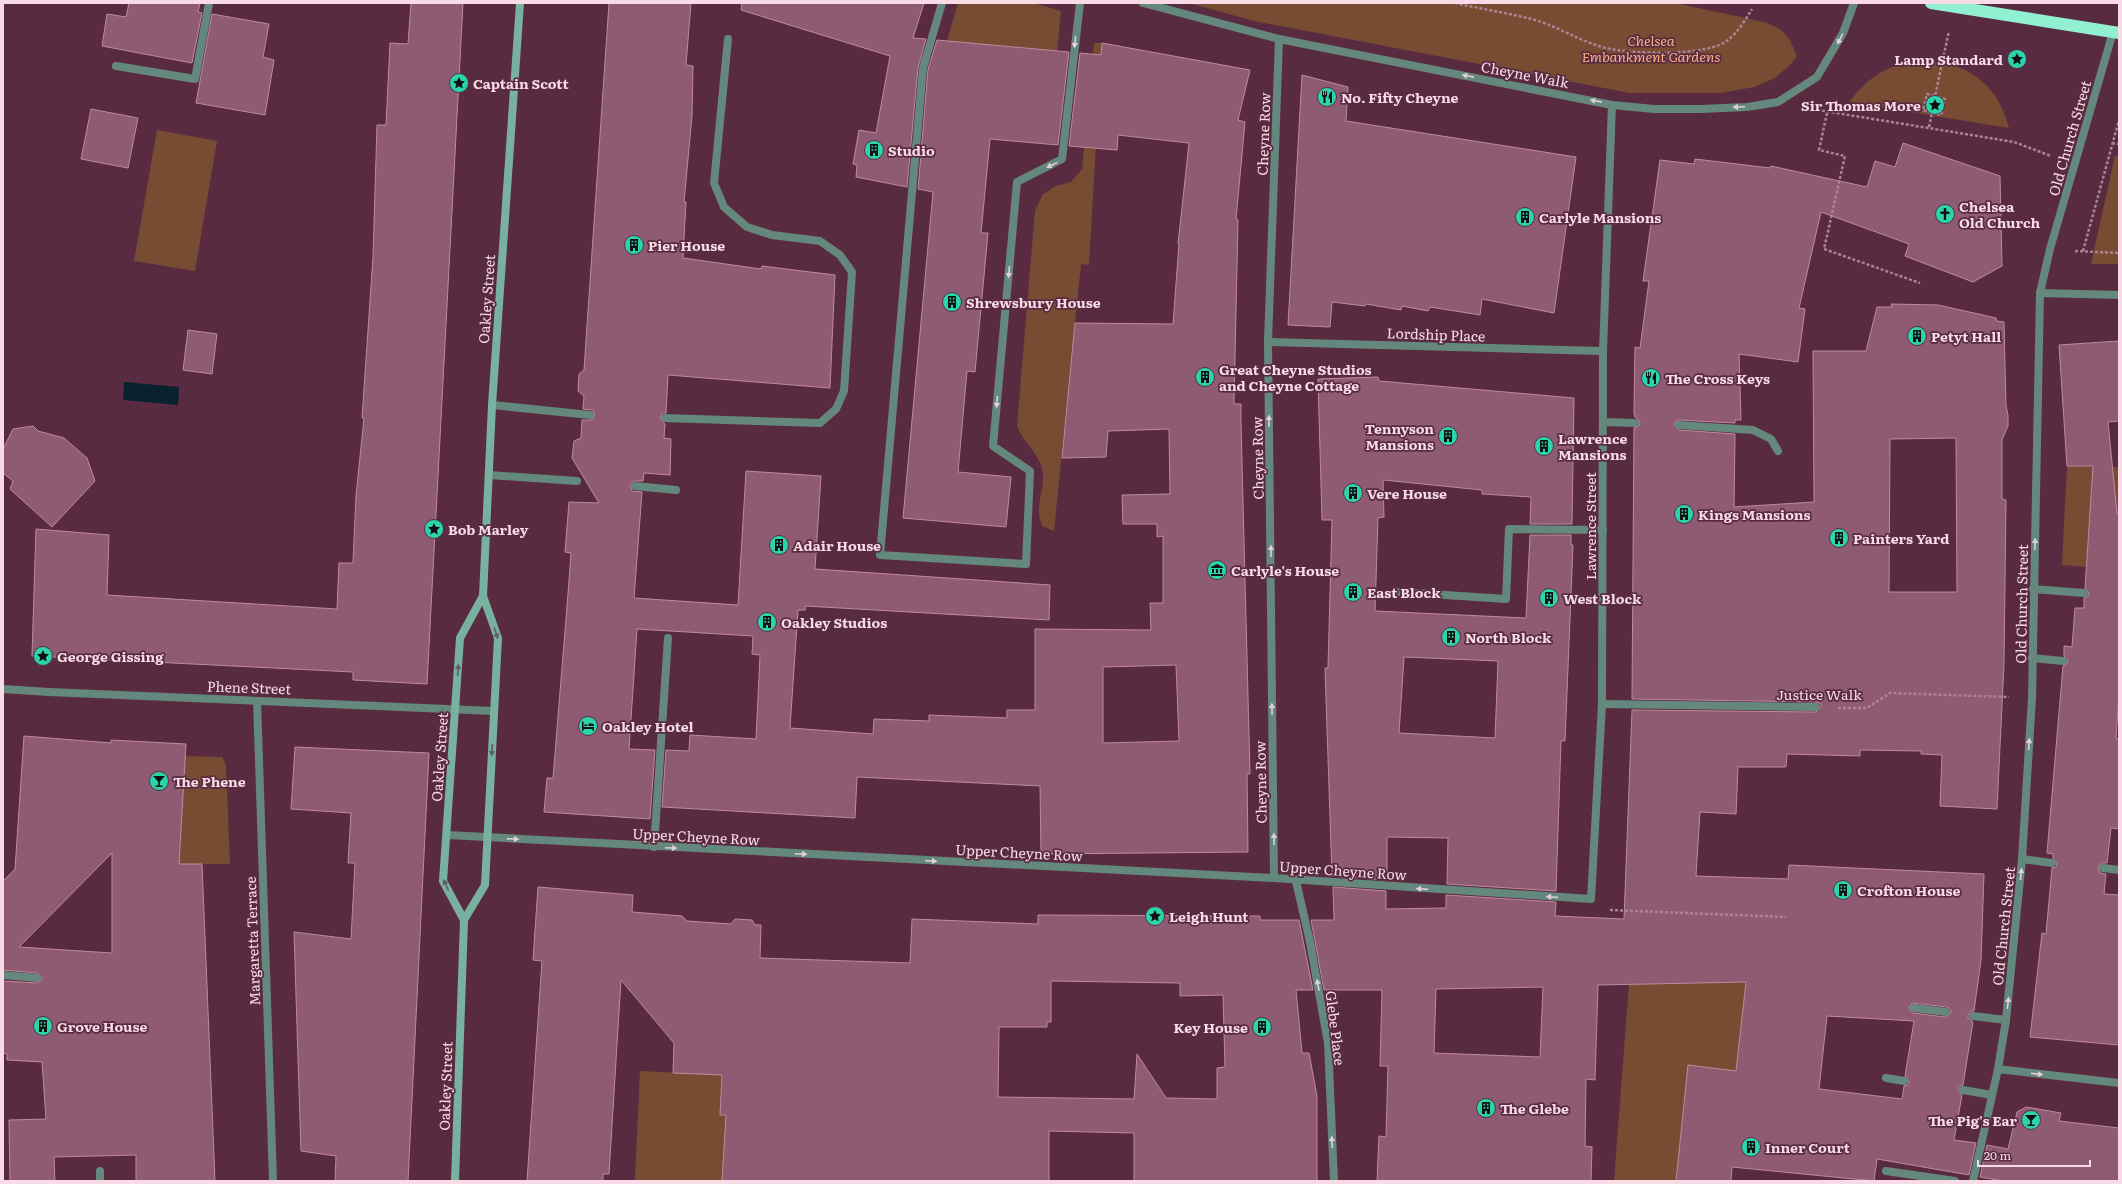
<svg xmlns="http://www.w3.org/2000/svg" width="2122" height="1184" viewBox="0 0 2122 1184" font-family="Literata,serif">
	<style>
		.green { fill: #774c32 }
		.water { fill: #08232f }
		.building { fill: #8f5b72; stroke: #c189a1; fill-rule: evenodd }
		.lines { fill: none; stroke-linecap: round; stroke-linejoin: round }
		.path { stroke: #aa8495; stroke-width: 2.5; stroke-dasharray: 3 2; stroke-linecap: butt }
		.lane { stroke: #64887c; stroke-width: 8 }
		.street { stroke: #64887c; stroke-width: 8 }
		.secondary { stroke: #78b29f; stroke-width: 8 }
		.highway { stroke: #92f0d2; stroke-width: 12 }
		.oneway { fill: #e3cfd7 }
		.oneway2 { fill: #645a62 }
		.labels { text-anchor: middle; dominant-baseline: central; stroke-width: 3.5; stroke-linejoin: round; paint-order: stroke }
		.park-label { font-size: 14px; font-style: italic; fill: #f9b084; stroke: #592b41 }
		.poi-label { font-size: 14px; font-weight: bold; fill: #f9dbe7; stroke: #592b41; text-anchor: start }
		.street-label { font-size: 14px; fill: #f9dbe7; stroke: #592b41 }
	</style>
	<rect width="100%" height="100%" fill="#592b41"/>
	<g class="green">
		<polygon points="958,3 1033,3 1061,11 1057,51 947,41"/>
		<polygon points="1189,3 1675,3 1764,22 1780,29 1790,40 1797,56 1791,64 1775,78 1754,87 1721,93 1630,93 1254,21"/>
		<path d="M1094,43H1102L1089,265L1081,264L1054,531L1042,526C1041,522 1039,517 1039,514C1038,497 1047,481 1041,465C1035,450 1023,441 1017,426L1035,211L1043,194L1056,186L1071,182L1082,169Z"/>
		<path d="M1926,60C1971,65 1997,84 2009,128L1849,102C1871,74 1890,63 1926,60Z"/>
		<polygon points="157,130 217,141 195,271 134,261"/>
		<polygon points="2115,156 2119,157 2119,264 2091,264"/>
		<polygon points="2067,466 2119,467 2119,513 2090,511 2086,567 2062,565"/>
		<polygon points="185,756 222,757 226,765 230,864 179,864"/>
		<polygon points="1746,982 1736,1071 1688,1065 1676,1181 1614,1181 1629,984"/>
		<polygon points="640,1071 722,1075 720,1115 732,1116 722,1181 635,1181"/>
	</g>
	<polygon class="water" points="124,382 179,387 178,405 123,400"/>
	<g class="building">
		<polygon points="129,3 200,3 198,12 202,13 192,63 102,46 107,14 126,17"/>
		<polygon points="411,3 463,3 427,684 353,680 353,672 32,656 36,529 109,535 107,595 337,609 339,563 353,563 356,496 364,418 362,418 373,257 377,125 386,125 390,43 408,44"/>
		<path d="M609,3H691L686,65L693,66L692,116L684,202H686L683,258L761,269L762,266L835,275L830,388L668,375L666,413H662L660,418L665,424L664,438L671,439L670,475L644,473L643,481H633L630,485L632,491L642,492L634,598L738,605L746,471L821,476L815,569L1050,585L1049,620L805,606V610H798L790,728L873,734L874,719L929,721V715L1007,718V710H1035V629L1151,630L1150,603H1163V536L1157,537V524H1123L1122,495L1170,494L1169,429L1108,431L1106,457L1062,458L1075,323L1173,324L1179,244H1178L1189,143L1118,135L1117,150L1069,146L1080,53L1101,55L1102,43L1250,70L1238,120L1245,122L1236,219L1238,220L1234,404H1241V423L1250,774H1247L1248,852L1041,854L1040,786L857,777L855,818L662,807L666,750L689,751L690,735L756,739L760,655L752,654L753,636L637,629L629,749L655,750L650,819L544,812L547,778H553L568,594L571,553L565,552L569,502L599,503L572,458L574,441L581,438L582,420H592L595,415L593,410L583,409L584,396L578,391L579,374L584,370ZM1176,665L1179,741L1103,743V667Z"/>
		<polygon points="742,3 924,3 913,38 926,39 918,68 907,187 856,177 857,165 853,164 859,130 876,133 890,56 741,10"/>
		<polygon points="212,14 269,24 263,57 274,60 265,115 196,103"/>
		<polygon points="937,40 1069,52 1058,145 990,139 981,233 988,233 975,372 967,371 958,472 1011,477 1006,527 903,518 933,192 918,189 928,69"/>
		<polygon points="1302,75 1348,87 1346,121 1576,157 1554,313 1482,299 1480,315 1430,307 1428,311 1402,306 1401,310 1366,304 1365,306 1332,302 1330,327 1288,325"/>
		<polygon points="91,109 138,118 128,168 81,159"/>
		<path d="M1903,143L2000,176L2002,266L1973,282L1905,256L1909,244L1821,212L1799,308L1805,309L1798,362L1739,354L1741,420H1735V423L1679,420L1675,422L1674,425L1679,430L1735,434L1734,507L1814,502L1813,351H1866L1877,307H1892L1891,304L1938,305L1996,318L1997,321L2004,322L2006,406L2008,415V426L2002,440V499L2006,500L2004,664L1997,809L1940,806L1942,755L1921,754V751L1860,750V756L1787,754L1786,767H1738L1736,814L1700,812L1696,876L1788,879L1789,865L1984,874L1981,960L1974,1011H1971L1968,1015V1018L1973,1022L1963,1085L1959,1086L1958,1089L1962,1095L1954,1140L1976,1143L1969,1175L1877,1159L1874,1181L1732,1167L1731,1181H1676L1688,1065L1736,1071L1746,982L1598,985L1595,1080L1586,1079L1585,1146L1592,1147L1591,1181H1377L1379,1136L1386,1137L1388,1066H1380L1382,990H1324L1311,920H1334L1333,887L1386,891V909L1446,908V895L1556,902L1555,916L1624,919L1632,710L1816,712L1821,707V704L1816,702L1632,699L1634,428L1639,426L1640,423L1638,419L1635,417L1634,413L1635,347L1640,348L1649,281H1643L1660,160L1694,164L1695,159L1770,168L1771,166L1867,187L1875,161L1895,167ZM1956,438L1957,592H1889L1890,439ZM1543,987L1540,1057L1434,1053L1436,989ZM1912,1003L1947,1007L1951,1010V1013L1945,1017L1913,1013L1909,1008ZM1827,1016L1914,1021L1905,1076L1909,1082L1908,1085L1904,1086L1902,1099L1819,1089Z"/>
		<polygon points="188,330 217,334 212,374 183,370"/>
		<polygon points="2119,341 2119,421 2108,422 2117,513 2119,513 2119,696 2116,738 2119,739 2119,829 2111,828 2107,863 2101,863 2098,868 2100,873 2106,874 2104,894 2119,895 2119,1045 2030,1037 2042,933 2046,934 2052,868 2056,867 2057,863 2053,858 2053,854 2047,853 2063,666 2067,664 2068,661 2064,656 2064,646 2072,647 2075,608 2084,608 2084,598 2088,596 2089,593 2085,588 2093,466 2067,466 2059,345"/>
		<path d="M1378,377L1379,381L1574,398L1572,524H1530L1531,497L1482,494V490L1383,480L1384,517L1378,518L1375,611L1526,618L1530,535H1571V545H1573L1565,741H1561L1556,891L1447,884L1448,838L1387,837V880L1332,876L1325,668H1328L1332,520H1322L1318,379ZM1404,657L1498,661L1495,738L1399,733Z"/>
		<polygon points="33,426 38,431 64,438 87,458 95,481 52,527 10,489 13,481 3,473 3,449 13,429"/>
		<path d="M24,736L111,743V740L186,744L179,864H202L215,1181H136V1155L54,1157L55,1181H10L9,1120L46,1119L42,1062L7,1060V1054L3,1053V981L37,983L41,981L42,978L37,973L3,970V881L15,869ZM112,853V953L19,947Z"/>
		<polygon points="295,747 429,753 408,1181 335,1181 336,1156 301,1151 294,932 351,939 355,863 348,863 351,813 291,809"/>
		<path d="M538,887L633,895L632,912L682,916L687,921L731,924L735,919L752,920L755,925H761L760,958L910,963L912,919L1038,924V915L1260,916V920H1299L1313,990H1296L1302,1053H1309L1317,1096V1181H1134V1133L1049,1131V1181H722L726,1115H720L722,1075L673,1073L674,1043L621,980L609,1174H603V1181H527L542,961L533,960ZM1051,981L1180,983V996L1223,995L1225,1067L1217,1068V1099L1166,1098L1137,1054L1134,1099L998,1097L999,1027H1047V1022H1051Z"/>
		<polygon points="2026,1107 2061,1113 2059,1121 2119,1128 2119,1181 2003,1181 1980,1177 1987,1145 2008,1149 2017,1112"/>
	</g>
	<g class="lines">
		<g class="path">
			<path d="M1455,3C1481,9 1509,13 1535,20C1559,27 1581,42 1606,48C1631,54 1708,57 1728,40C1738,32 1746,19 1752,9"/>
			<polyline points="1812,109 2014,142 2051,156"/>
			<polyline points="1827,113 1819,150 1845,156 1824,249 1920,283"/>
			<polyline points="1932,113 1941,115 1945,99 1935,96"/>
			<polyline points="1929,127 1932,113 1923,110 1927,94 1935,96 1949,31"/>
			<polyline points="2112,143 2119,144"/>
			<polyline points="2075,251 2119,253"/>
			<polyline points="2083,251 2119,120"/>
			<polyline points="1838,708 1867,708 1890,693 2009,697"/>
			<polyline points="1610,910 1786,917"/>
		</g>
		<g class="lane">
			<polyline points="942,3 923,68 880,555 1026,564 1030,471 993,446 1017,182 1062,159 1080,3"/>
			<polyline points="116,66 195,79 209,3"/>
			<polyline points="492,405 590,415"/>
			<polyline points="665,418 820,423 836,409 844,391 852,272 840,255 820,241 772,235 747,227 724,207 714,183 728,39"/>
			<polyline points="1604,422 1635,423"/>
			<polyline points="1679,425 1753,430 1771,439 1778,451"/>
			<polyline points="489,475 577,481"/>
			<polyline points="635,486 676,490"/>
			<polyline points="2033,589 2084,593"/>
			<polyline points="1399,592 1506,599 1509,529 1603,530"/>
			<polyline points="2032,658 2063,661"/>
			<polyline points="3,689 49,692"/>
			<polyline points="1602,704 1816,707"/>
			<polyline points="654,847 668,638"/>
			<polyline points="2022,859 2052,863"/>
			<polyline points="2103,868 2119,870"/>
			<polyline points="3,975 37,978"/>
			<polyline points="1914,1008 1946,1012"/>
			<polyline points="1973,1016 2006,1020"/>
			<polyline points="1886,1078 1904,1081"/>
			<polyline points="1963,1090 1992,1095"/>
			<polyline points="100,1171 100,1181"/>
			<polyline points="1886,1171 1955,1181"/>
		</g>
		<g class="street">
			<polyline points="1143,3 1279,39 1612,105 1654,109 1700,109 1747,107 1778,102 1817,77 1843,33 1854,3"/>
			<polyline points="2040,293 2119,295"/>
			<polyline points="1268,342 1603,351"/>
			<polyline points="49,692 494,711"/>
			<polyline points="257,701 273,1181"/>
			<polyline points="447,835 1274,878 1591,899 1602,704 1603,351 1612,105"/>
			<polyline points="1274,878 1268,342 1279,39"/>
			<polyline points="1296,881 1310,942 1328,1043 1334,1181"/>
			<polyline points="1998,1069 2119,1083"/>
			<polyline points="1973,1181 1998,1069 2006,1020 2022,859 2032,698 2040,293 2050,249 2113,32"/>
		</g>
		<g class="secondary">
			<polyline points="464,920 443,881 460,638 483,596"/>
			<polyline points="455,1181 464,920 485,885 498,638 483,596 492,405 520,3"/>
		</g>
		<polyline class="highway" points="1931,3 2119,33"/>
	</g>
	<defs><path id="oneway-solid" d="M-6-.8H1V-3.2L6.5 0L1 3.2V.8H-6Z"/></defs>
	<g class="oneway">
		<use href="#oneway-solid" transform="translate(1840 39) rotate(118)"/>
		<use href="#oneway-solid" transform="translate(1075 42) rotate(96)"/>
		<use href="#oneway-solid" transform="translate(1468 76) rotate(-169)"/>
		<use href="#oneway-solid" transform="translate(1596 101) rotate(-169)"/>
		<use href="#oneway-solid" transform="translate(1739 107) rotate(177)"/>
		<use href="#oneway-solid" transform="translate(1052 165) rotate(154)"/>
		<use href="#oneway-solid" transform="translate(1009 272) rotate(95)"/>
		<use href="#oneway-solid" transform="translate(997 402) rotate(95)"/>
		<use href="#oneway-solid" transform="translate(1269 421) rotate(-91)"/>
		<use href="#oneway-solid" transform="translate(2035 544) rotate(-88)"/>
		<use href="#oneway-solid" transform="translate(1271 551) rotate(-91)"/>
		<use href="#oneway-solid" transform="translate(1272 709) rotate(-91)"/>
		<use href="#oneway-solid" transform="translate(2029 744) rotate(-87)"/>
		<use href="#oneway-solid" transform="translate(513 839) rotate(3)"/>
		<use href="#oneway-solid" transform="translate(1274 839) rotate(-91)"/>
		<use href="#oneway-solid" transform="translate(671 848) rotate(3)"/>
		<use href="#oneway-solid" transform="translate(801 854) rotate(3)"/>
		<use href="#oneway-solid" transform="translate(931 861) rotate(3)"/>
		<use href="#oneway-solid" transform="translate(2021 874) rotate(-84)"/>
		<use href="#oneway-solid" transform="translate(1422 889) rotate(-176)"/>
		<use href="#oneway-solid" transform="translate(1552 897) rotate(-176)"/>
		<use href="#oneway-solid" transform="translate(1318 985) rotate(-100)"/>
		<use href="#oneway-solid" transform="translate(2008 1003) rotate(-84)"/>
		<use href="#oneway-solid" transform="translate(2037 1074) rotate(7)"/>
		<use href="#oneway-solid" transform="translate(1332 1142) rotate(-93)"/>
	</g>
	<g class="oneway2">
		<use href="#oneway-solid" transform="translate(496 633) rotate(72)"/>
		<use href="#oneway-solid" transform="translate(458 670) rotate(-86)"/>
		<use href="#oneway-solid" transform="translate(492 750) rotate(93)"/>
		<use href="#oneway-solid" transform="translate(446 885) rotate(-114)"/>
	</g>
	<defs>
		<g id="sight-disc" transform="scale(1)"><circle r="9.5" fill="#2ad5ac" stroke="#592b41"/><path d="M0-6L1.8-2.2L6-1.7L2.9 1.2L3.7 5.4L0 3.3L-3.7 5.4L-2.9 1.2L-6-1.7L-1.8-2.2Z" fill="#111"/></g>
		<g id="restaurant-disc" transform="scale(1)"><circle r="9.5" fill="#2ad5ac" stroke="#592b41"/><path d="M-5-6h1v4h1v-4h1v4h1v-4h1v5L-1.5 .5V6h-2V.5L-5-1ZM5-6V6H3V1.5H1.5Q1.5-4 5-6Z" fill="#111"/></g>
		<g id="building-disc" transform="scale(1)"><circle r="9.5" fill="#2ad5ac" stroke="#592b41"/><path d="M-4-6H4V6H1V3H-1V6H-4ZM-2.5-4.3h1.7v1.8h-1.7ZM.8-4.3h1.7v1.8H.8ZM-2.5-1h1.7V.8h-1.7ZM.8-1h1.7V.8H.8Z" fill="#111"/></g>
		<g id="church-disc" transform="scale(1)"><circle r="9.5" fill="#2ad5ac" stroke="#592b41"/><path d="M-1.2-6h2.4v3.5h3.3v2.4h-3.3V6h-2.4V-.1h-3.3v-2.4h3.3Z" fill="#111"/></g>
		<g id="museum-disc" transform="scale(1)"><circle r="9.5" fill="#2ad5ac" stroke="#592b41"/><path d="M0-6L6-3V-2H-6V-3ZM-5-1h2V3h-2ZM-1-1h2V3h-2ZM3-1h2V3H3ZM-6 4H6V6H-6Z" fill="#111"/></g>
		<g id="hotel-disc" transform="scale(1)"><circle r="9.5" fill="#2ad5ac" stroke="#592b41"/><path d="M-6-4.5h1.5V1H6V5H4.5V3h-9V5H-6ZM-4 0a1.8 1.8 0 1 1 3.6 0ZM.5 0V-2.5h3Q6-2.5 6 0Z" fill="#111"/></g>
		<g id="bar-disc" transform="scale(1)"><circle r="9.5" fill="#2ad5ac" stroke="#592b41"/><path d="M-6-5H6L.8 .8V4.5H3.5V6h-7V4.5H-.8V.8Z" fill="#111"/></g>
	</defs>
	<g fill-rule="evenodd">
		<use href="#sight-disc" x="2017" y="59"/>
		<use href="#sight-disc" x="459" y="83"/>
		<use href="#restaurant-disc" x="1327" y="97"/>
		<use href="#sight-disc" x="1935" y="105"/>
		<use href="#building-disc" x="874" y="150"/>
		<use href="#church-disc" x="1945" y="214"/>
		<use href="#building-disc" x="1525" y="217"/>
		<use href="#building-disc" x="634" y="245"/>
		<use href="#building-disc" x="952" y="302"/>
		<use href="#building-disc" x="1917" y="336"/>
		<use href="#building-disc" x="1205" y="377"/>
		<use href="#restaurant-disc" x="1651" y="378"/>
		<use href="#building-disc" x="1448" y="436"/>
		<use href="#building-disc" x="1544" y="446"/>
		<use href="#building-disc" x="1353" y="493"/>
		<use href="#building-disc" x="1684" y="514"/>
		<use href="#sight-disc" x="434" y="529"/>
		<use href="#building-disc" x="1839" y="538"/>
		<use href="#building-disc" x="779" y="545"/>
		<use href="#museum-disc" x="1217" y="570"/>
		<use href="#building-disc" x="1353" y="592"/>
		<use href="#building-disc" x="1549" y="598"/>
		<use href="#building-disc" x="767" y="622"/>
		<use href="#building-disc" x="1451" y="637"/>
		<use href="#sight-disc" x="43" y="656"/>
		<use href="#hotel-disc" x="588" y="726"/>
		<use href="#bar-disc" x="159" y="781"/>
		<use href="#building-disc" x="1843" y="890"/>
		<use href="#sight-disc" x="1155" y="916"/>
		<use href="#building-disc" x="43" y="1026"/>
		<use href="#building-disc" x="1262" y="1027"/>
		<use href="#building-disc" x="1486" y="1108"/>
		<use href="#bar-disc" x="2031" y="1120"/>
		<use href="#building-disc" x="1751" y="1147"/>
	</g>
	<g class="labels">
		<g class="park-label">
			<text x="1651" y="40">Chelsea<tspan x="1651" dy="16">Embankment Gardens</tspan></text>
		</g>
		<g class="poi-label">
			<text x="2003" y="59" text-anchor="end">Lamp Standard</text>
			<text x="473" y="83">Captain Scott</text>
			<text x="1341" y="97">No. Fifty Cheyne</text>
			<text x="1921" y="105" text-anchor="end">Sir Thomas More</text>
			<text x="888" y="150">Studio</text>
			<text x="1959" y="206">Chelsea<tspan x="1959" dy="16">Old Church</tspan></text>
			<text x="1539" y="217">Carlyle Mansions</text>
			<text x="648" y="245">Pier House</text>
			<text x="966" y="302">Shrewsbury House</text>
			<text x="1931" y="336">Petyt Hall</text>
			<text x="1219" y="369">Great Cheyne Studios<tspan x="1219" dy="16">and Cheyne Cottage</tspan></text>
			<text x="1665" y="378">The Cross Keys</text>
			<text x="1434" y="428" text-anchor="end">Tennyson<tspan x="1434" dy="16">Mansions</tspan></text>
			<text x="1558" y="438">Lawrence<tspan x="1558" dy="16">Mansions</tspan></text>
			<text x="1367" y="493">Vere House</text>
			<text x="1698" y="514">Kings Mansions</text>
			<text x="448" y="529">Bob Marley</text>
			<text x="1853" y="538">Painters Yard</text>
			<text x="793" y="545">Adair House</text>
			<text x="1231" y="570">Carlyle's House</text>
			<text x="1367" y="592">East Block</text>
			<text x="1563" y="598">West Block</text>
			<text x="781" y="622">Oakley Studios</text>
			<text x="1465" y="637">North Block</text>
			<text x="57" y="656">George Gissing</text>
			<text x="602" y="726">Oakley Hotel</text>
			<text x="173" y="781">The Phene</text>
			<text x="1857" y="890">Crofton House</text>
			<text x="1169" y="916">Leigh Hunt</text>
			<text x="57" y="1026">Grove House</text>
			<text x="1248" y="1027" text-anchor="end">Key House</text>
			<text x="1500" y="1108">The Glebe</text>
			<text x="2017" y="1120" text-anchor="end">The Pig's Ear</text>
			<text x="1765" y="1147">Inner Court</text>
		</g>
		<g class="street-label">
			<text transform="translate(1525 74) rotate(11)">Cheyne Walk</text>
			<text transform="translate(1263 134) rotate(-88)">Cheyne Row</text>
			<text transform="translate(2069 138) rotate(-74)">Old Church Street</text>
			<text transform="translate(486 299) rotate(-86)">Oakley Street</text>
			<text transform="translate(1436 334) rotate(2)">Lordship Place</text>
			<text transform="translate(1257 458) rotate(-91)">Cheyne Row</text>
			<text transform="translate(1590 526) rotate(-90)">Lawrence Street</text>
			<text transform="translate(2021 604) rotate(-89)">Old Church Street</text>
			<text transform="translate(249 687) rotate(2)">Phene Street</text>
			<text x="1819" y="694">Justice Walk</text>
			<text transform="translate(439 757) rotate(-86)">Oakley Street</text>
			<text transform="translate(1260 782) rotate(-91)">Cheyne Row</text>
			<text transform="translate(696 836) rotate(3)">Upper Cheyne Row</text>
			<text transform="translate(1019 852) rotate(3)">Upper Cheyne Row</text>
			<text transform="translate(1343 870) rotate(4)">Upper Cheyne Row</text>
			<text transform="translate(2003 926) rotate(-84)">Old Church Street</text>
			<text transform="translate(252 941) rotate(-92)">Margaretta Terrace</text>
			<text transform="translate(1336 1028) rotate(83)">Glebe Place</text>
			<text transform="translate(445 1086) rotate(-88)">Oakley Street</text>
		</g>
	</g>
	<rect width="2122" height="1184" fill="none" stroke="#f9dbe7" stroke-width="8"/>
	<path d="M1978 1160v6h112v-6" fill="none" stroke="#f9dbe7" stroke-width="2"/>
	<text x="1984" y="1160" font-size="12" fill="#f9dbe7" stroke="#592b41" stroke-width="3" paint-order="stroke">20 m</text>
</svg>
